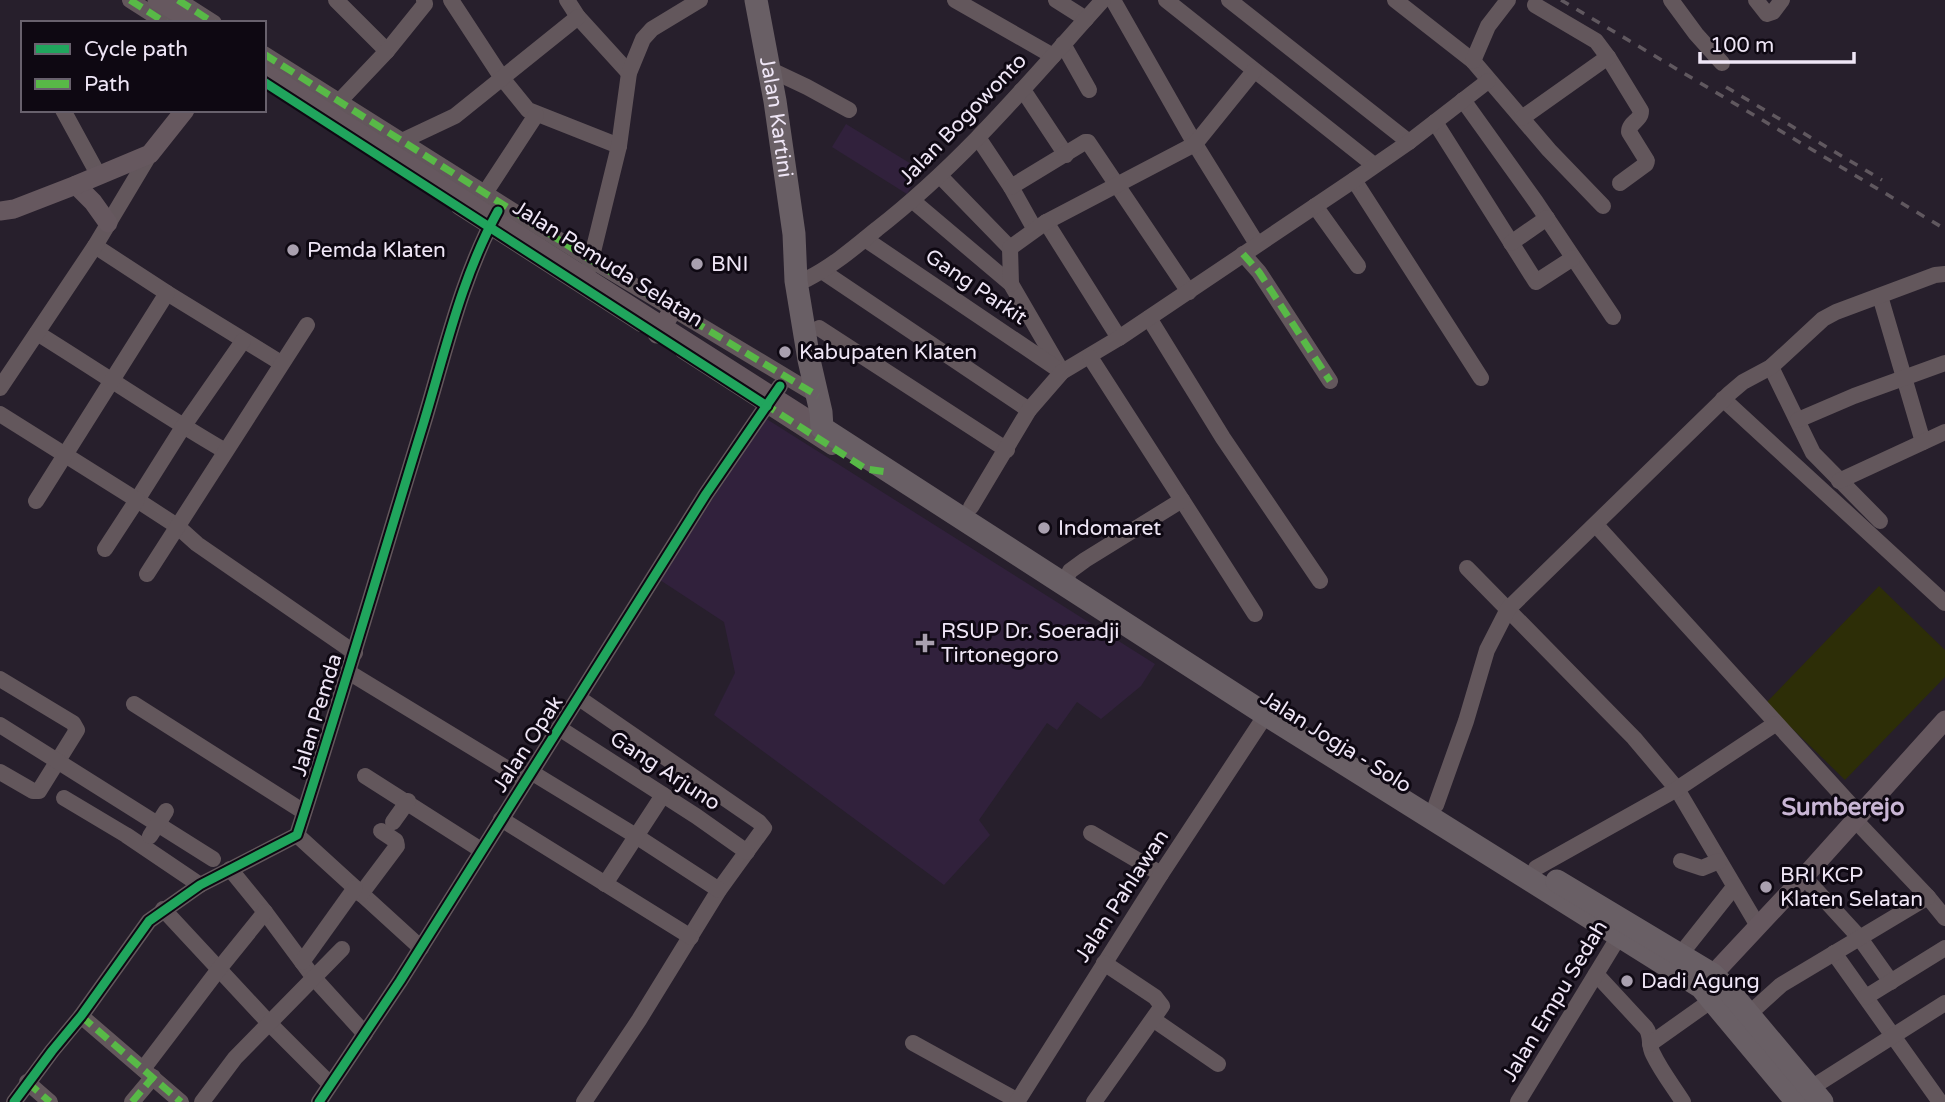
<svg xmlns="http://www.w3.org/2000/svg" width="1945" height="1102" viewBox="0 0 1945 1102" font-family="'Varela Round',sans-serif">
	<style>
		.built { fill: #31213c }
		.green { fill: #2d2e07 }
		.lines { fill: none; stroke-linecap: round; stroke-linejoin: round }
		.minor { stroke: #63575c; stroke-width: 16 }
		.major { stroke: #66585f; stroke-width: 19 }
		.highway { stroke: #695f65; stroke-width: 23 }
		.rail { stroke: #60585f; stroke-width: 3.5; stroke-dasharray: 9 9; stroke-linecap: butt }
		.quiet { stroke: #58b947; stroke-width: 7; stroke-dasharray: 14 7; stroke-linecap: butt }
		.cycleway-casing { stroke: #0e0812; stroke-width: 13 }
		.cycleway { stroke: #20a55d; stroke-width: 9 }
		.poi-dot { fill: #a9a0af; stroke: #0e0812; stroke-width: 2.5 }
		.labels { text-anchor: middle; dominant-baseline: central; stroke-width: 6; stroke-linejoin: round; paint-order: stroke }
		.street-label { font-size: 21px; fill: #efe6f6; stroke: #0e0812 }
		.poi-label { font-size: 21px; fill: #efe6f6; stroke: #0e0812; text-anchor: start }
		.quarter-label { font-size: 24px; font-weight: bold; fill: #c9b6d5; stroke: #0e0812 }
	</style>
	<rect width="100%" height="100%" fill="#271f2c"/>
	<g class="built">
		<polygon points="846,124 921,170 907,194 832,147"/>
		<polygon points="765,418 1155,664 1141,686 1101,719 1077,702 1057,730 1047,723 979,820 990,835 944,885 714,715 735,673 724,622 660,580"/>
	</g>
	<polygon class="green" points="1879,586 1945,650 1945,677 1845,780 1766,703"/>
	<g class="lines">
		<g class="minor">
			<polyline points="130,0 166,23"/>
			<polyline points="178,0 214,23"/>
			<polyline points="336,0 387,51"/>
			<polyline points="451,0 502,78 528,110 619,146"/>
			<polyline points="567,0 578,17 629,73"/>
			<polyline points="955,0 1053,56"/>
			<polyline points="1056,0 1086,19"/>
			<polyline points="1113,0 1195,144 1257,244"/>
			<polyline points="1166,0 1374,165"/>
			<polyline points="1229,0 1409,142"/>
			<polyline points="1395,0 1473,61 1549,150 1603,206"/>
			<polyline points="1671,0 1696,34 1722,63"/>
			<polyline points="1756,0 1767,14 1773,12 1782,0"/>
			<polyline points="1063,44 1089,90"/>
			<polyline points="264,54 591,260 818,396"/>
			<path d="M1608,57L1641,111C1641,121 1629,122 1629,132L1647,161L1646,164L1620,183"/>
			<polyline points="1473,61 1488,26 1508,0"/>
			<polyline points="771,70 807,87 849,110"/>
			<polyline points="1021,91 1027,96 1066,155"/>
			<polyline points="1463,100 1536,202 1613,317"/>
			<polyline points="332,109 387,51 425,4 424,0"/>
			<polyline points="63,110 99,176"/>
			<polyline points="1522,118 1608,57 1596,41 1535,5"/>
			<polyline points="1435,122 1536,282 1573,258"/>
			<polyline points="979,139 1011,187 1034,228"/>
			<polyline points="402,141 455,116 578,17"/>
			<polyline points="941,177 1010,248"/>
			<polyline points="1354,180 1481,378"/>
			<polyline points="1011,187 1085,142 1088,142 1189,292"/>
			<polyline points="485,193 536,115"/>
			<polyline points="913,201 1011,284 1058,365"/>
			<polyline points="1315,206 1358,266"/>
			<polyline points="459,207 641,324"/>
			<polyline points="1046,222 1119,338"/>
			<polyline points="865,239 1062,372"/>
			<polyline points="1511,243 1547,218"/>
			<polyline points="95,246 167,293 281,363"/>
			<polyline points="1243,254 1259,272 1330,381"/>
			<polyline points="589,268 619,146 629,73 643,39 652,29 700,0"/>
			<polyline points="822,271 1029,410"/>
			<path d="M807,279C833,266 855,247 877,229C963,162 1030,81 1103,0"/>
			<polyline points="1011,284 1010,248 1046,222 1195,144 1254,71"/>
			<polyline points="1880,296 1923,442"/>
			<polyline points="1149,318 1223,438 1320,581"/>
			<polyline points="819,328 1007,450"/>
			<path d="M37,333C100,372 161,414 225,451"/>
			<polyline points="243,341 183,427 137,500 177,526 197,544 355,653"/>
			<polyline points="683,351 832,447"/>
			<polyline points="1771,367 1813,453 1880,521"/>
			<polyline points="0,388 95,246 150,154"/>
			<polyline points="1723,399 1945,603"/>
			<polyline points="0,414 137,500 105,549"/>
			<polyline points="1798,420 1854,396 1945,363"/>
			<polyline points="1839,481 1945,432"/>
			<polyline points="1182,500 1255,614"/>
			<polyline points="36,501 167,293"/>
			<polyline points="971,507 1029,410 1062,372 1119,338 1354,180 1409,142 1488,81"/>
			<polyline points="1596,525 1859,814"/>
			<polyline points="1467,568 1634,738 1677,789 1758,926"/>
			<polyline points="147,574 307,325"/>
			<polyline points="1064,583 1070,571 1085,560 1182,500 1090,357"/>
			<polyline points="350,673 526,780"/>
			<polyline points="0,679 73,723 77,730 39,791 33,791 0,772"/>
			<polyline points="579,698 759,822 764,828 719,890 639,1020 584,1102"/>
			<polyline points="134,704 304,812"/>
			<polyline points="0,725 213,859"/>
			<polyline points="559,728 696,816 747,852"/>
			<polyline points="531,772 636,836 719,890"/>
			<polyline points="365,776 481,850"/>
			<polyline points="64,798 126,835 200,885"/>
			<polyline points="1436,805 1466,721 1487,650 1508,609 1730,393 1743,382 1771,367 1823,319 1836,312 1935,275 1945,274"/>
			<polyline points="501,819 691,937"/>
			<polyline points="1855,820 1928,897 1945,918"/>
			<polyline points="393,822 408,801"/>
			<polyline points="1091,833 1161,874"/>
			<polyline points="297,835 421,948"/>
			<polyline points="150,836 166,811"/>
			<polyline points="1681,861 1702,868 1719,861"/>
			<polyline points="1536,868 1677,789 1775,724"/>
			<polyline points="230,869 265,912 314,978 365,1034"/>
			<polyline points="1804,877 1859,937 1891,982"/>
			<polyline points="605,884 663,795"/>
			<polyline points="361,894 397,846 396,841 381,831"/>
			<polyline points="163,909 269,1023 330,1084"/>
			<polyline points="1834,953 1940,1102"/>
			<polyline points="1680,955 1734,887"/>
			<polyline points="302,962 355,888"/>
			<path d="M1596,974L1646,1028C1652,1036 1648,1045 1653,1054C1661,1071 1673,1086 1683,1102"/>
			<polyline points="1866,997 1945,948"/>
			<polyline points="1749,1014 1781,985 1928,897"/>
			<polyline points="81,1016 181,1102"/>
			<polyline points="1154,1020 1218,1064"/>
			<polyline points="913,1043 1018,1101"/>
			<polyline points="1650,1044 1712,1000"/>
			<polyline points="143,1069 219,969 265,912"/>
			<polyline points="27,1082 50,1102"/>
			<polyline points="1811,1088 1945,1003"/>
			<path d="M14,1102L52,1051L81,1016L149,921L200,885L297,835C341,699 381,562 423,425C445,353 461,278 498,211"/>
			<polyline points="132,1102 153,1077"/>
			<polyline points="202,1102 235,1058 342,949"/>
			<polyline points="319,1102 400,981 706,494 780,386"/>
			<polyline points="1017,1102 1161,874 1273,704"/>
			<polyline points="1094,1102 1162,1006 1155,997 1104,963"/>
			<polyline points="1518,1102 1624,928"/>
		</g>
		<g class="major">
			<polyline points="157,0 195,23"/>
			<polyline points="264,72 822,428"/>
			<polyline points="76,185 93,202 108,223"/>
			<polyline points="0,211 14,209 76,185 150,154 185,110"/>
			<polyline points="657,334 673,310"/>
			<polyline points="1703,985 1804,877 1945,720"/>
		</g>
		<g class="highway">
			<path id="s1" d="M756,0L775,101L794,234L796,281L809,360L821,412L822,428L1265,714L1701,987L1797,1102"/>
			<polyline points="1557,881 1712,974 1729,991 1822,1102"/>
		</g>
		<g class="rail">
			<polyline points="1561,0 1945,229"/>
			<polyline points="1726,87 1882,180"/>
		</g>
		<g class="quiet">
			<polyline points="130,0 166,23"/>
			<polyline points="178,0 214,23"/>
			<polyline points="264,54 591,260 818,396"/>
			<polyline points="1243,254 1259,272 1330,381"/>
			<polyline points="763,403 866,469 887,472"/>
			<polyline points="81,1016 181,1102"/>
			<polyline points="27,1082 50,1102"/>
			<polyline points="132,1102 153,1077"/>
		</g>
		<g class="cycleway-casing">
			<g id="cycleway">
				<polyline points="264,82 767,406"/>
				<path d="M14,1102L52,1051L81,1016L149,921L200,885L297,835C341,699 381,562 423,425C445,353 461,278 498,211"/>
				<polyline points="319,1102 400,981 706,494 780,386"/>
			</g>
		</g>
		<use href="#cycleway" class="cycleway"/>
	</g>
	<g class="poi-dot">
		<circle cx="293" cy="250" r="7"/>
		<circle cx="697" cy="264" r="7"/>
		<circle cx="785" cy="352" r="7"/>
		<circle cx="1044" cy="528" r="7"/>
		<path d="M921.5 632.5h7v7h7v7h-7v7h-7v-7h-7v-7h7z"/>
		<circle cx="1766" cy="887" r="7"/>
		<circle cx="1627" cy="981" r="7"/>
	</g>
	<g class="labels">
		<g class="street-label">
			<text stroke="none"><textPath href="#s1" startOffset="119">Jalan Kartini</textPath></text>
			<text transform="translate(963 119) rotate(-46)">Jalan Bogowonto</text>
			<text transform="translate(608 264) rotate(32)">Jalan Pemuda Selatan</text>
			<text transform="translate(976 287) rotate(34)">Gang Parkit</text>
			<text transform="translate(317 715) rotate(-73)">Jalan Pemda</text>
			<text transform="translate(1336 742) rotate(32)">Jalan Jogja - Solo</text>
			<text transform="translate(528 744) rotate(-57)">Jalan Opak</text>
			<text transform="translate(665 771) rotate(33)">Gang Arjuno</text>
			<text transform="translate(1122 896) rotate(-57)">Jalan Pahlawan</text>
			<text transform="translate(1555 1001) rotate(-59)">Jalan Empu Sedah</text>
		</g>
		<g class="poi-label">
			<text x="307" y="250">Pemda Klaten</text>
			<text x="711" y="264">BNI</text>
			<text x="799" y="352">Kabupaten Klaten</text>
			<text x="1058" y="528">Indomaret</text>
			<text x="941" y="631">RSUP Dr. Soeradji<tspan x="941" dy="24">Tirtonegoro</tspan></text>
			<text x="1780" y="875">BRI KCP<tspan x="1780" dy="24">Klaten Selatan</tspan></text>
			<text x="1641" y="981">Dadi Agung</text>
		</g>
		<g class="quarter-label">
			<text x="1843" y="807">Sumberejo</text>
		</g>
	</g>
	<rect x="21" y="21" width="245" height="91" fill="#0e0812" stroke="#68616d" stroke-width="2"/>
	<rect x="35" y="44" width="35" height="10" fill="#20a55d" stroke="#68616d" stroke-width="2"/>
	<text x="84" y="56" font-size="21" fill="#efe6f6">Cycle path</text>
	<rect x="35" y="79" width="35" height="10" fill="#58b947" stroke="#68616d" stroke-width="2"/>
	<text x="84" y="91" font-size="21" fill="#efe6f6">Path</text>
	<path d="M1700 52v10h154v-10" fill="none" stroke="#efe6f6" stroke-width="3.5"/>
	<text x="1710" y="52" font-size="21" fill="#efe6f6" stroke="#0e0812" stroke-width="5" paint-order="stroke">100 m</text>
</svg>
